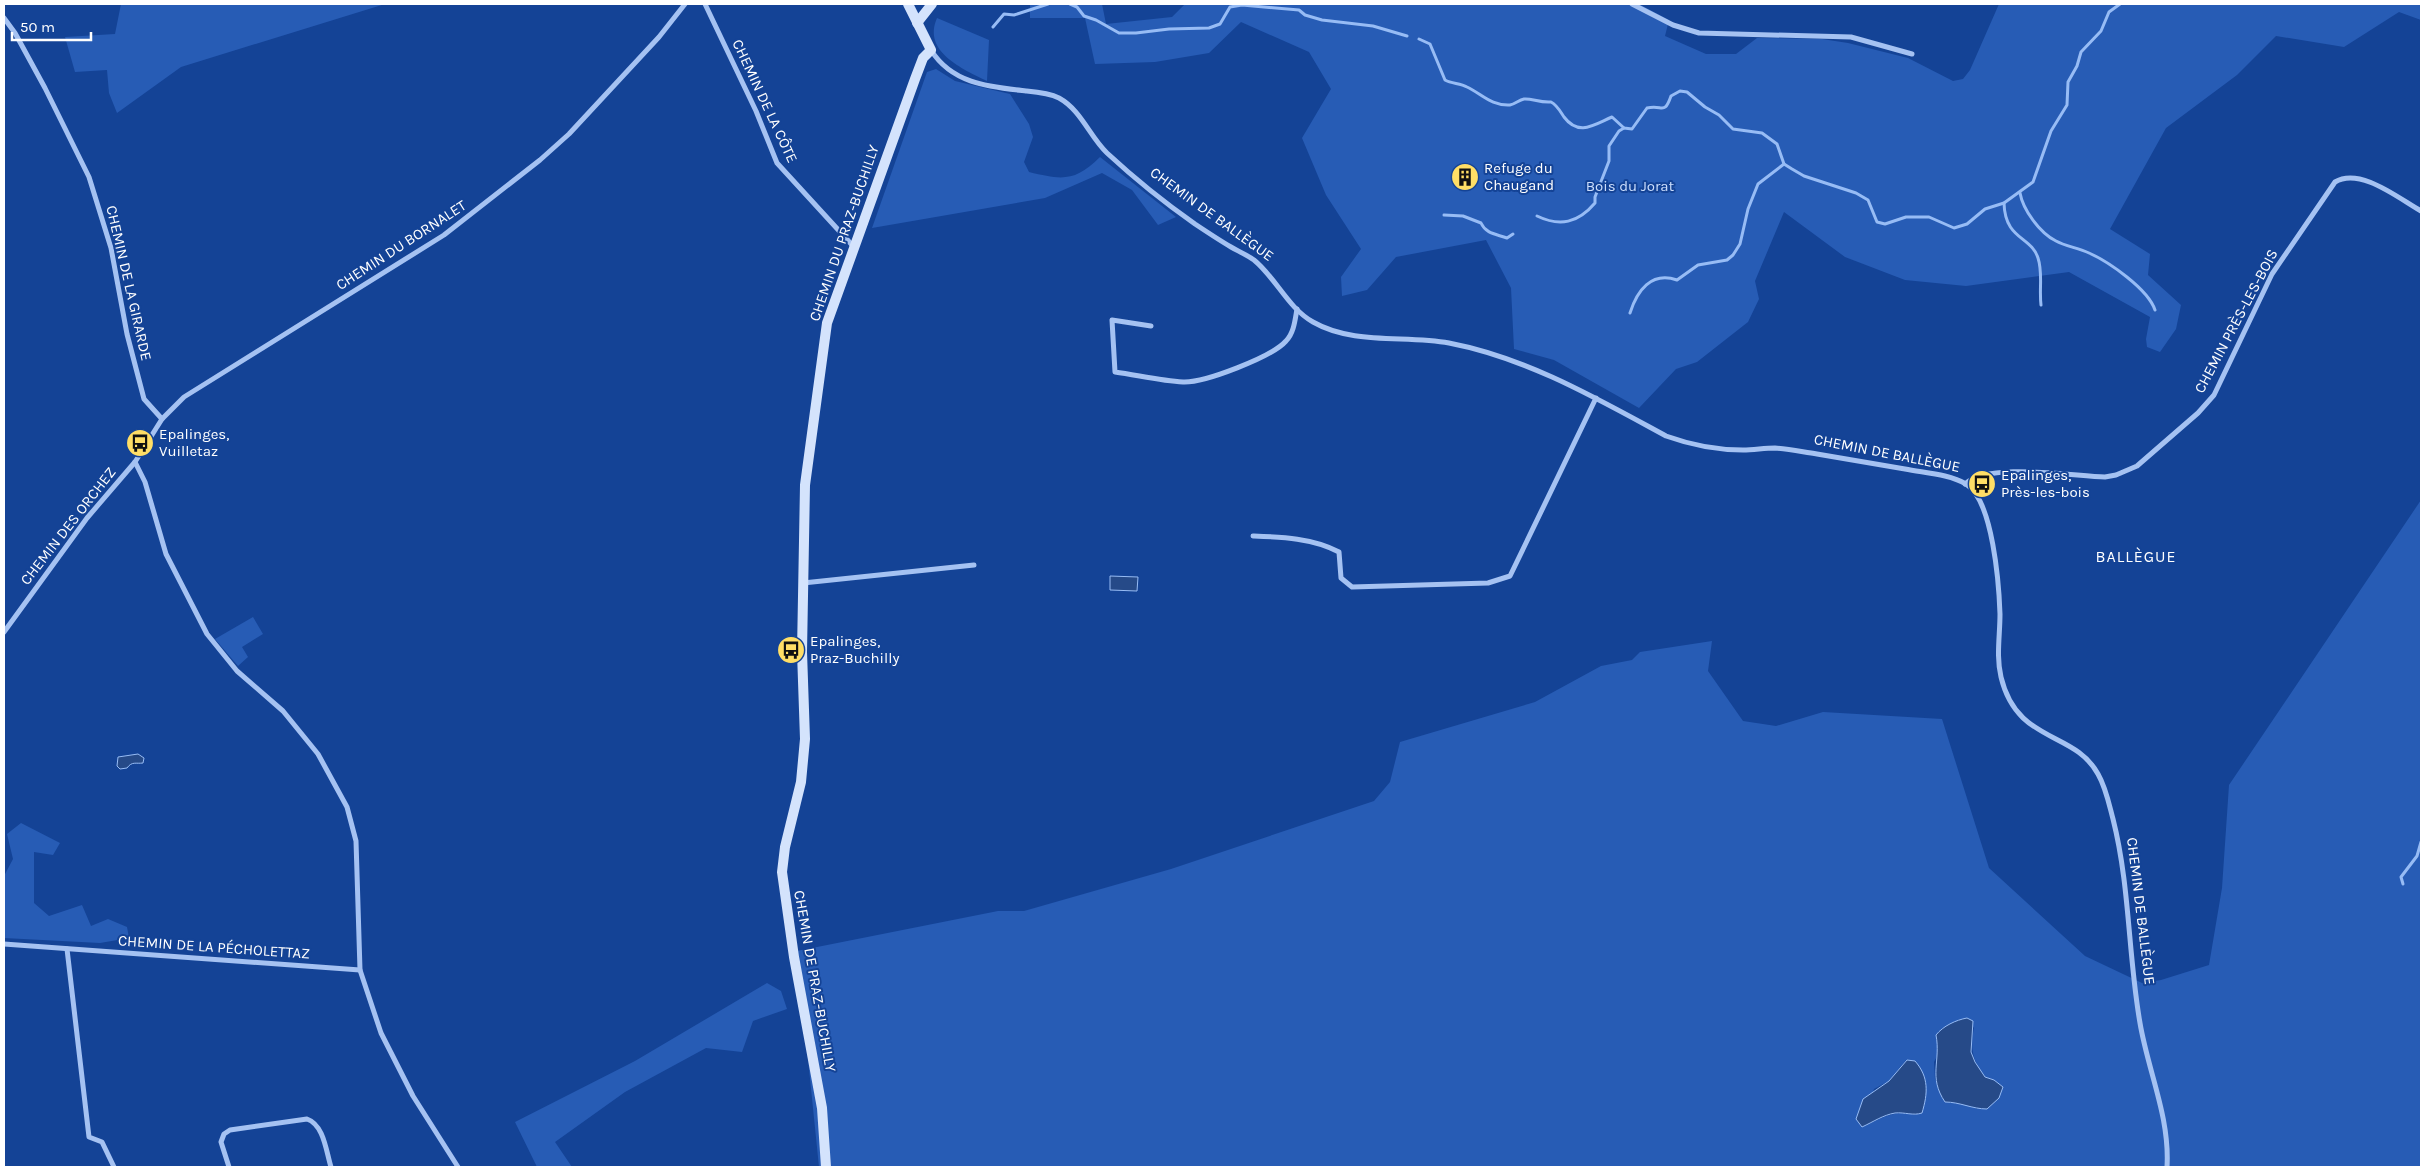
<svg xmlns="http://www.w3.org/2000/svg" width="2425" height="1171" viewBox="0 0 2425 1171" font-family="Karla,sans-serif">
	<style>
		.green { fill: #275cb5; fill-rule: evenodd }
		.water { fill: #264a88; stroke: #97bcf5 }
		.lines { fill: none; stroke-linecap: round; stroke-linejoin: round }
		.stream { stroke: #97bcf5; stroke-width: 3 }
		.street { stroke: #a5c2f2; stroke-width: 5 }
		.secondary { stroke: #d4e3fc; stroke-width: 10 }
		.labels { text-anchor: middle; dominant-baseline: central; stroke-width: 4; stroke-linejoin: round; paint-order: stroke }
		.street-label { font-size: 15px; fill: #fff; stroke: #144396 }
		.poi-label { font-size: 15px; fill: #fff; stroke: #144396; text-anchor: start }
		.park-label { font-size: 15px; fill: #cddffd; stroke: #144396 }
		.neighbourhood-label { font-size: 16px; letter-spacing: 1px; fill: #fff; stroke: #144396 }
	</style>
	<rect width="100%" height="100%" fill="#144396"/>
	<g class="green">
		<polygon points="121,4 385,4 181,67 117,113 109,93 107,70 75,72 65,37 115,34"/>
		<polygon points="1030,4 1102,4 1106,24 1172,17 1185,4 1639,4 1669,20 1665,36 1706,54 1736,54 1757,38 1822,39 1848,43 1908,58 1953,81 1963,79 1970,70 1999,4 2421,4 2421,20 2399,12 2344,47 2276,36 2237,75 2166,128 2110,229 2150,254 2148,275 2181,305 2176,329 2160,352 2147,347 2146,339 2150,317 2069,272 1966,286 1905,280 1845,257 1784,212 1755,281 1759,299 1748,322 1697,362 1676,369 1639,408 1554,360 1514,349 1511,288 1486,240 1396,257 1367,290 1342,296 1341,277 1361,249 1326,195 1302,138 1331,89 1309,52 1241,22 1209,53 1155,62 1095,64 1085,18 1030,18"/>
		<path d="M937,18L989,40L987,81C963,69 922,52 937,18Z"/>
		<path d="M936,69L955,81L1010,94L1029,124L1033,137L1024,162L1029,172C1062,180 1075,182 1100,157L1176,217L1158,225L1132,190L1102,173L1045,198L872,228L927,72Z"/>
		<path d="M2421,500V1167H819L797,951L998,911H1024L1171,869L1374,801L1390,782L1400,742L1535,702L1601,666L1632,660L1640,652L1712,641L1708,671L1743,721L1776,726L1823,712L1942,719L1989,868L2085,956L2142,983L2161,980L2209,965L2222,888L2229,785ZM1967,1018L1974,1028C1970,1048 1972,1060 1985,1077L1994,1080L1977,1109L1965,1104L1945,1102L1935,1079L1934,1062L1939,1052L1936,1035C1943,1026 1956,1020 1967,1018ZM1906,1060L1915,1115C1894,1109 1880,1119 1862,1127L1874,1089L1889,1081Z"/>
		<polygon points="253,617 263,634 242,647 248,657 238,666 215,639"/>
		<polygon points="21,823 60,843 53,855 34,852 34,903 49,916 82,905 91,926 108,919 127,927 129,938 100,943 4,938 4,876 13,859 7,834"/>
		<polygon points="767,983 781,991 787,1009 753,1021 742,1052 706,1048 625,1092 555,1142 572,1167 537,1167 515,1122 635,1061"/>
	</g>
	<g class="water">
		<polygon points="1110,576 1138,577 1137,591 1110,590"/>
		<path d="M138,754L144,758L143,763C136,764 132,761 127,768L120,769L117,766L118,757Z"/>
		<path d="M1967,1018L1973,1021L1971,1052L1975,1062L1985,1077L1994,1080L2003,1087L1999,1098L1987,1109C1972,1109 1960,1102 1945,1102C1928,1077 1941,1061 1936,1035C1943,1026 1956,1020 1967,1018Z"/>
		<path d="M1907,1060L1915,1061C1929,1077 1928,1093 1922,1113C1913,1116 1905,1112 1895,1113C1883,1115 1873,1122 1862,1127L1856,1119L1863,1099L1889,1081Z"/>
	</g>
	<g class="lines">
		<g class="stream">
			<polyline points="1070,4 1077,7 1084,16 1096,20 1119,33 1136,33 1169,29 1209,28 1220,24 1230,7 1242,5 1299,10 1305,15 1322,20 1373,26 1407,36"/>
			<polyline points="993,27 1004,14 1014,15 1048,4"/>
			<path d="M1419,39L1430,44L1445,80C1452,84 1460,83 1467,87C1482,94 1491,106 1510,105C1515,104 1519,100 1524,99C1531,98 1540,103 1551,102C1557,105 1560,111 1564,117C1579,137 1595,124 1612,117L1624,128L1632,129L1647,108C1663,104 1664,116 1671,96L1680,91L1687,92L1705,107L1719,115L1733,129L1762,133L1777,144L1784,164L1792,169L1804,176L1856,193L1868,200L1877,222L1885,224L1906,217H1929L1954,228L1967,224L1985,209L2004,203L2033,182L2051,131L2067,105L2068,82L2077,66L2081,52L2101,31L2109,12L2120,4"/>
			<path d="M2020,193C2023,210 2040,233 2056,241C2065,246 2078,248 2089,253C2109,262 2148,289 2155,310"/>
			<path d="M2004,203C2005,240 2031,236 2038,258C2043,273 2039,289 2041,305"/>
			<path d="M1444,215L1463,216L1481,223C1486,234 1496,234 1507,238L1513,234"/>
			<path d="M1537,216C1560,227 1578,223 1595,203V197L1609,161V146L1619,131L1624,128"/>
			<path d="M1630,313C1637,291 1651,271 1677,280L1698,265L1727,260L1733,255L1740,244L1748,209L1758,184L1784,164"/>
			<polyline points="2403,884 2401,877 2417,856 2421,842"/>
		</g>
		<g class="street">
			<polyline points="705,4 756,111 777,163 853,246"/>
			<polyline points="1632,4 1673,25 1699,33 1851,37 1912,54"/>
			<polyline points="4,18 15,33 45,88 89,177 111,248 127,334 144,399 162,419"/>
			<path d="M931,50C952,84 990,87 1026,91C1037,92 1049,93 1059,98C1081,110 1090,137 1107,153C1134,178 1165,203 1195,224C1207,232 1219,240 1231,247C1238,251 1247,255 1254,260C1276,278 1288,308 1313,322C1353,345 1405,335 1449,343C1527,358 1596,398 1666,436C1691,445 1717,450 1743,450C1754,450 1764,448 1775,448C1789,449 1803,452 1817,454C1846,459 1876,464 1905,469C1925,473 1949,474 1966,484C1993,500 1999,585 2000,614C2000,636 1996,656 2001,677C2017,744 2074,730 2098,774C2106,788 2109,804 2113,819C2130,886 2128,955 2140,1023C2148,1071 2170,1117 2167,1167"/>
			<path d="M1151,326L1112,320L1115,372C1137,375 1161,381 1183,382C1204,383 1272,357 1286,341C1294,333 1295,320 1297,309"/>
			<polyline points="135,462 145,482 166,554 207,634 237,671 283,711 318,754 347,807 356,841 360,970 381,1033 413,1096 458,1167"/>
			<path d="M1965,484C1988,462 2072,476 2105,477L2116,475L2137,466L2198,413L2214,395L2272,274L2335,182C2360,167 2398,198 2421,211"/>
			<path d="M1253,536C1281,537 1313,538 1339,552L1341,578L1352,587L1488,583L1510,576L1596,398"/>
			<polyline points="803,583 974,565"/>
			<polyline points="4,632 87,518 135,462 162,419 184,397 444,235 540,160 569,134 659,37 685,4"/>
			<polyline points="4,944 360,970"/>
			<polyline points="67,949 89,1137 102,1142 114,1167"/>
			<path d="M229,1167L221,1142L224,1134L230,1130L307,1119C324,1125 326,1151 331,1167"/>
		</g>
		<g class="secondary">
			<polyline points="917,23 932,4"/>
			<polyline points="826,1167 822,1108 794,957 782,872 785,847 801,782 805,739 802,652 805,485 827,323 915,79 923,58 931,50 908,4"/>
		</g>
	</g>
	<defs>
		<g id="building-disc" transform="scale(1.4375)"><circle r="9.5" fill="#ffde66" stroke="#144396"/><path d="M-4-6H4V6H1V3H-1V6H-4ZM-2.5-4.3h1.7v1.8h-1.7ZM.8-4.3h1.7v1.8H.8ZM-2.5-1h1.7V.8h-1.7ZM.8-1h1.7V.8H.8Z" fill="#111"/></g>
		<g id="bus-disc" transform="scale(1.4375)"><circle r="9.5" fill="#ffde66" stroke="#144396"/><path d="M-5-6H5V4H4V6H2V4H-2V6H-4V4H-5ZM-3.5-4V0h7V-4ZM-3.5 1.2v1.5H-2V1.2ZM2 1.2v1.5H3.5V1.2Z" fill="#111"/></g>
	</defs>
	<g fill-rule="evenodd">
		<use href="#building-disc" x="1465" y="177"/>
		<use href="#bus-disc" x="140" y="443"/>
		<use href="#bus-disc" x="1982" y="484"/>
		<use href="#bus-disc" x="791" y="650"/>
	</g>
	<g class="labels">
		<g class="street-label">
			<text transform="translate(765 101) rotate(65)">CHEMIN DE LA CÔTE</text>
			<text transform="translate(1212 214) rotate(36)">CHEMIN DE BALLÈGUE</text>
			<text transform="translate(844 233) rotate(-71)">CHEMIN DU PRAZ-BUCHILLY</text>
			<text transform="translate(401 245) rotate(-33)">CHEMIN DU BORNALET</text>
			<text transform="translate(129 283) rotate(77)">CHEMIN DE LA GIRARDE</text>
			<text transform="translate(2236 321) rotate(-62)">CHEMIN PRÈS-LES-BOIS</text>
			<text transform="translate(1887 453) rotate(11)">CHEMIN DE BALLÈGUE</text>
			<text transform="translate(68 526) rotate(-52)">CHEMIN DES ORCHEZ</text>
			<text transform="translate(2141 911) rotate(83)">CHEMIN DE BALLÈGUE</text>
			<text transform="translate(214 947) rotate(4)">CHEMIN DE LA PÉCHOLETTAZ</text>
			<text transform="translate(815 981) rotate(80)">CHEMIN DE PRAZ-BUCHILLY</text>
		</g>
		<g class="poi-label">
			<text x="1484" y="168">Refuge du<tspan x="1484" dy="17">Chaugand</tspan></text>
			<text x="159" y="434">Epalinges,<tspan x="159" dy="17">Vuilletaz</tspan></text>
			<text x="2001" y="475">Epalinges,<tspan x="2001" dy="17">Près-les-bois</tspan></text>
			<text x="810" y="641">Epalinges,<tspan x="810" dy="17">Praz-Buchilly</tspan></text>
		</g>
		<g class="park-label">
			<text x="1630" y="186">Bois du Jorat</text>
		</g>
		<g class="neighbourhood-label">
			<text x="2136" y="556">BALLÈGUE</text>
		</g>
	</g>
	<rect width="2425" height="1171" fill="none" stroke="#ffffff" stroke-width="10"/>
	<path d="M12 32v8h79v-8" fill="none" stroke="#ffffff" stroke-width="2.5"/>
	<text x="20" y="32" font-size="15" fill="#ffffff" stroke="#144396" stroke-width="4" paint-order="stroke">50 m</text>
</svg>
